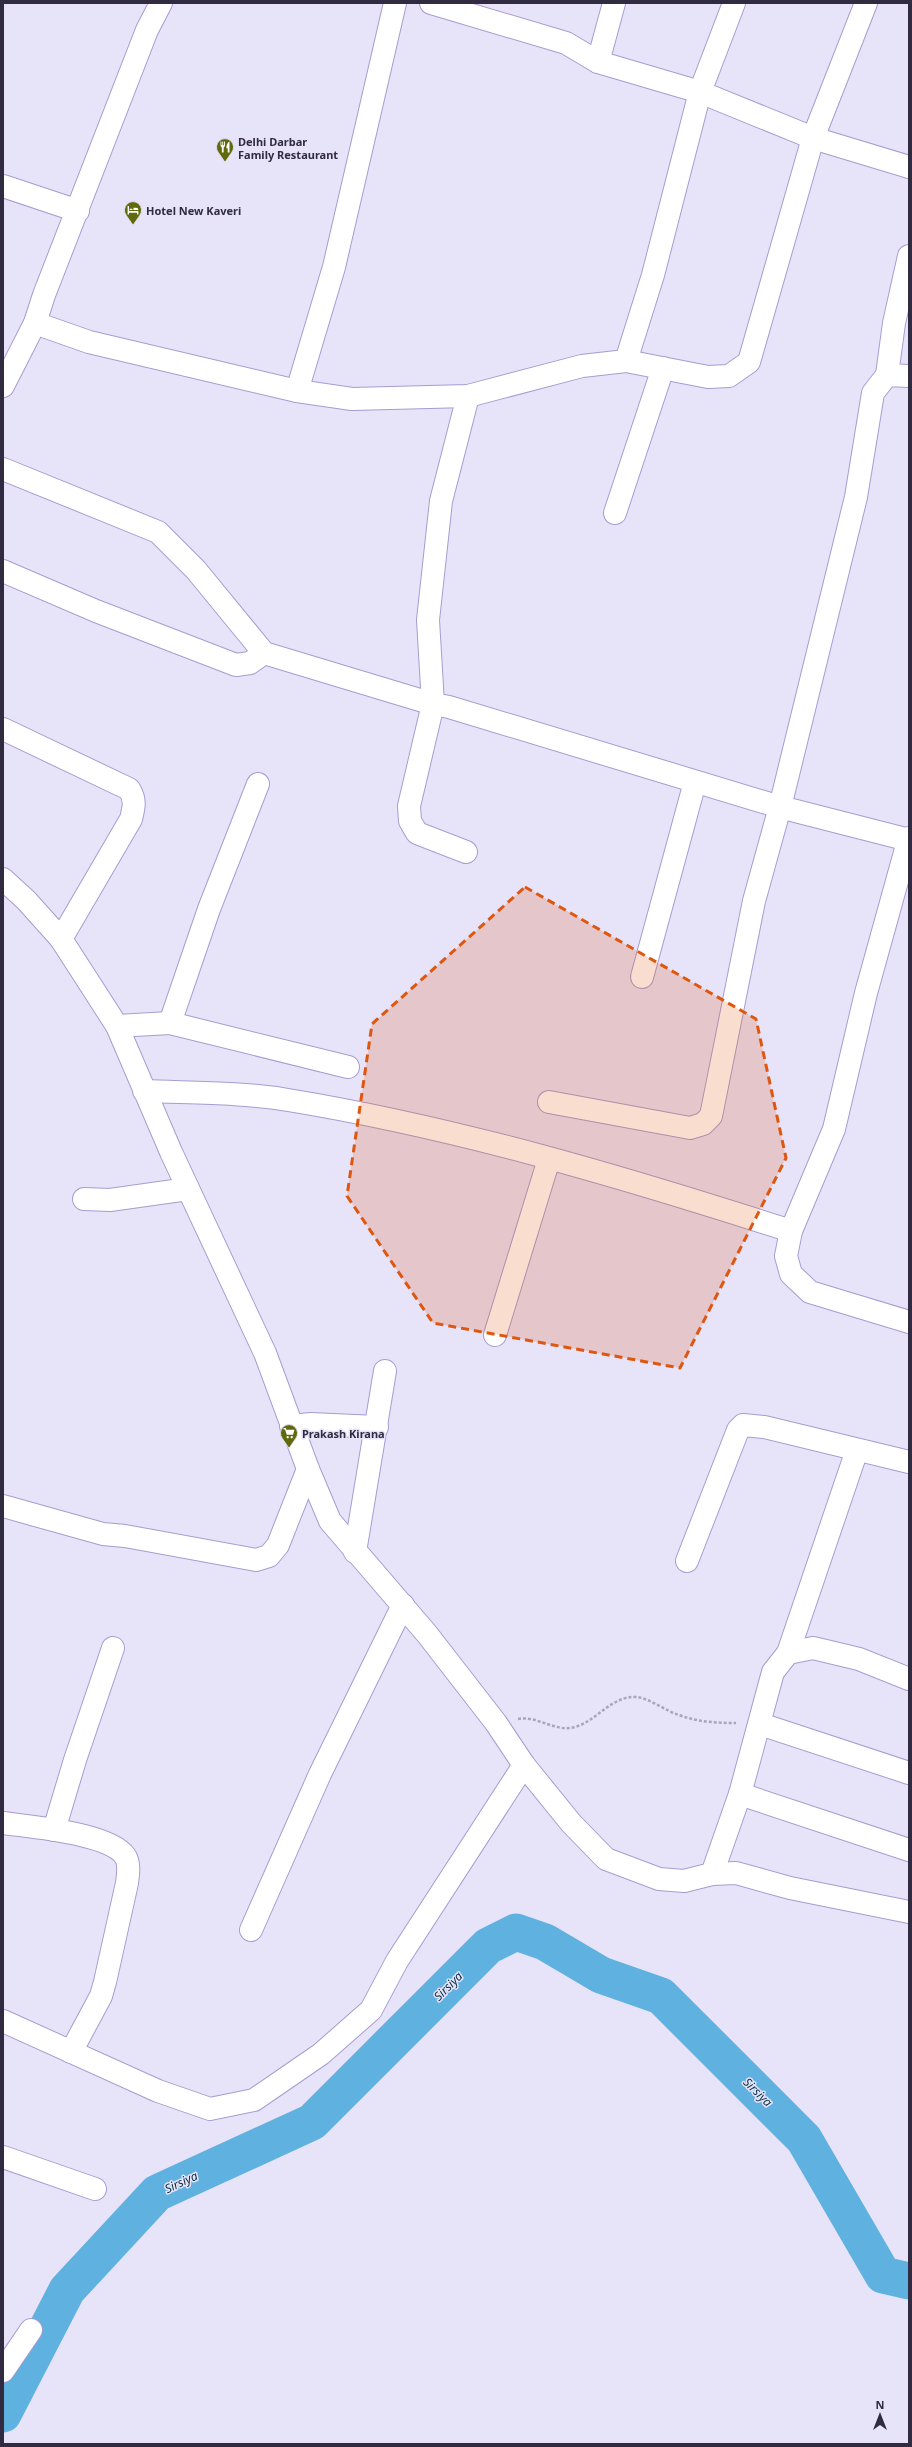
<svg xmlns="http://www.w3.org/2000/svg" width="912" height="2447" viewBox="0 0 912 2447" font-family="'Noto Sans',sans-serif">
	<style>
		.lines { fill: none; stroke-linecap: round; stroke-linejoin: round }
		.river { stroke: #5fb1df; stroke-width: 37 }
		.minor-casing { stroke: #a89cd1; stroke-width: 24 }
		.major-casing { stroke: #a89cd1; stroke-width: 24 }
		.path { stroke: #aaa5bb; stroke-width: 2.5; stroke-dasharray: 3 2; stroke-linecap: butt }
		.minor { stroke: #fff; stroke-width: 22 }
		.major { stroke: #fff; stroke-width: 22 }
		.marked { fill: #df570f; fill-opacity: 0.2; stroke: #df570f; stroke-width: 3; stroke-dasharray: 8 5; stroke-linejoin: round }
		.labels { text-anchor: middle; dominant-baseline: central; stroke-width: 3; stroke-linejoin: round; paint-order: stroke }
		.poi-label { font-size: 11px; font-weight: bold; fill: #312b41; stroke: #e7e3f9; text-anchor: start }
		.water-label { font-size: 12px; font-style: italic; fill: #092f42; stroke: #e7e3f9 }
	</style>
	<rect width="100%" height="100%" fill="#e7e3f9"/>
	<g class="lines">
		<polyline class="river" points="3,2414 67,2290 157,2193 312,2122 488,1946 516,1932 545,1942 601,1975 661,1996 804,2139 883,2275 909,2281"/>
		<g class="minor-casing">
			<g id="minor">
				<polyline points="431,3 566,43 598,62 700,92 813,138 909,167"/>
				<polyline points="598,62 614,3"/>
				<polyline points="3,186 78,211"/>
				<polyline points="35,323 89,342 297,391 352,399 468,396 582,366 626,361 708,377 729,376 749,362 813,138 866,3"/>
				<polyline points="626,361 653,275 700,92 734,3"/>
				<polyline points="887,375 894,323 909,256"/>
				<polyline points="297,391 334,267 395,3"/>
				<polyline points="3,469 158,532 196,570 264,653 433,704 449,707 780,807 909,840"/>
				<polyline points="615,513 663,368"/>
				<polyline points="3,571 96,611 236,665 250,663 264,653"/>
				<path d="M3,729L129,789C136,800 134,807 131,819L61,939"/>
				<polyline points="909,838 866,993 834,1129 791,1231 786,1256 791,1274 810,1292 909,1322"/>
				<polyline points="466,852 417,833 410,821 409,806 433,704 428,620 441,501 468,396"/>
				<polyline points="3,879 26,900 61,939 117,1026 171,1152 265,1353 308,1469 330,1521 427,1634 496,1723 524,1765 571,1823 606,1859 659,1879 684,1881 712,1874 740,1794 773,1672 788,1653 813,1648 859,1659 909,1679"/>
				<polyline points="642,977 695,782"/>
				<polyline points="170,1023 209,909 258,784"/>
				<polyline points="117,1026 170,1023 348,1067"/>
				<path d="M144,1091C192,1093 241,1092 288,1100C459,1128 626,1178 791,1231"/>
				<polyline points="549,1102 690,1128 703,1124 711,1116 754,901 780,807 856,497 873,393 887,375 909,376"/>
				<polyline points="84,1199 110,1200 188,1189"/>
				<polyline points="495,1335 549,1159"/>
				<polyline points="291,1426 311,1424 377,1427"/>
				<polyline points="3,1506 103,1534 125,1536 256,1560 269,1556 278,1545 308,1469"/>
				<polyline points="355,1552 385,1371"/>
				<polyline points="687,1561 738,1430 743,1425 764,1427 909,1462"/>
				<polyline points="788,1653 857,1450"/>
				<polyline points="760,1724 909,1773"/>
				<polyline points="740,1794 909,1850"/>
				<path d="M3,1823C31,1827 109,1833 125,1856C130,1863 128,1875 127,1883L105,1982L101,1996L71,2052"/>
				<polyline points="54,1830 75,1760 113,1648"/>
				<polyline points="712,1874 736,1873 790,1888 909,1912"/>
				<polyline points="251,1930 320,1774 403,1605"/>
				<polyline points="3,2021 158,2091 210,2109 254,2100 321,2054 371,2010 397,1961 524,1765"/>
				<polyline points="3,2157 95,2189"/>
				<polyline points="3,2371 31,2330"/>
			</g>
		</g>
		<g class="major-casing">
			<polyline id="major" points="3,386 35,323 44,295 147,30 161,3"/>
		</g>
		<path class="path" d="M518,1719C537,1715 556,1733 575,1727C597,1721 612,1695 637,1697C651,1699 666,1711 679,1715C698,1722 716,1723 736,1723"/>
		<use href="#minor" class="minor"/>
		<use href="#major" class="major"/>
	</g>
	<path class="marked" d="M525,887L756,1019L786,1158L680,1368L433,1323L347,1196L372,1024Z"/>
	<defs>
		<g id="restaurant-pin" transform="scale(0.9)"><path d="M0 17L-7.5 6A9.5 9.5 0 1 1 7.5 6Z" fill="#61690d" stroke="#e7e3f9"/><path d="M-5-6h1v4h1v-4h1v4h1v-4h1v5L-1.5 .5V6h-2V.5L-5-1ZM5-6V6H3V1.5H1.5Q1.5-4 5-6Z" fill="#fff"/></g>
		<g id="hotel-pin" transform="scale(0.9)"><path d="M0 17L-7.5 6A9.5 9.5 0 1 1 7.5 6Z" fill="#61690d" stroke="#e7e3f9"/><path d="M-6-4.5h1.5V1H6V5H4.5V3h-9V5H-6ZM-4 0a1.8 1.8 0 1 1 3.6 0ZM.5 0V-2.5h3Q6-2.5 6 0Z" fill="#fff"/></g>
		<g id="supermarket-pin" transform="scale(0.9)"><path d="M0 17L-7.5 6A9.5 9.5 0 1 1 7.5 6Z" fill="#61690d" stroke="#e7e3f9"/><path d="M-6-5.5h2.5l.6 2H6L4.5 2H-2.5L-4.4-4H-6ZM-1.5 3.2a1.3 1.3 0 1 0 .1 0ZM3 3.2a1.3 1.3 0 1 0 .1 0Z" fill="#fff"/></g>
	</defs>
	<g fill-rule="evenodd">
		<use href="#restaurant-pin" x="225" y="147"/>
		<use href="#hotel-pin" x="133" y="210"/>
		<use href="#supermarket-pin" x="289" y="1433"/>
	</g>
	<g class="labels">
		<g class="poi-label">
			<text x="238" y="141">Delhi Darbar<tspan x="238" dy="13">Family Restaurant</tspan></text>
			<text x="146" y="210">Hotel New Kaveri</text>
			<text x="302" y="1433">Prakash Kirana</text>
		</g>
		<g class="water-label">
			<text transform="translate(448 1986) rotate(-45)">Sirsiya</text>
			<text transform="translate(758 2092) rotate(45)">Sirsiya</text>
			<text transform="translate(181 2182) rotate(-25)">Sirsiya</text>
		</g>
	</g>
	<rect width="912" height="2447" fill="none" stroke="#312b41" stroke-width="8"/>
	<g transform="translate(880 2415)" stroke="#e7e3f9" stroke-width="3" paint-order="stroke">
	<path d="M0-3L7 15L0 10L-7 15Z" fill="#312b41"/>
	<text y="-6" font-size="11" font-weight="bold" text-anchor="middle" fill="#312b41">N</text>
	</g>
</svg>
